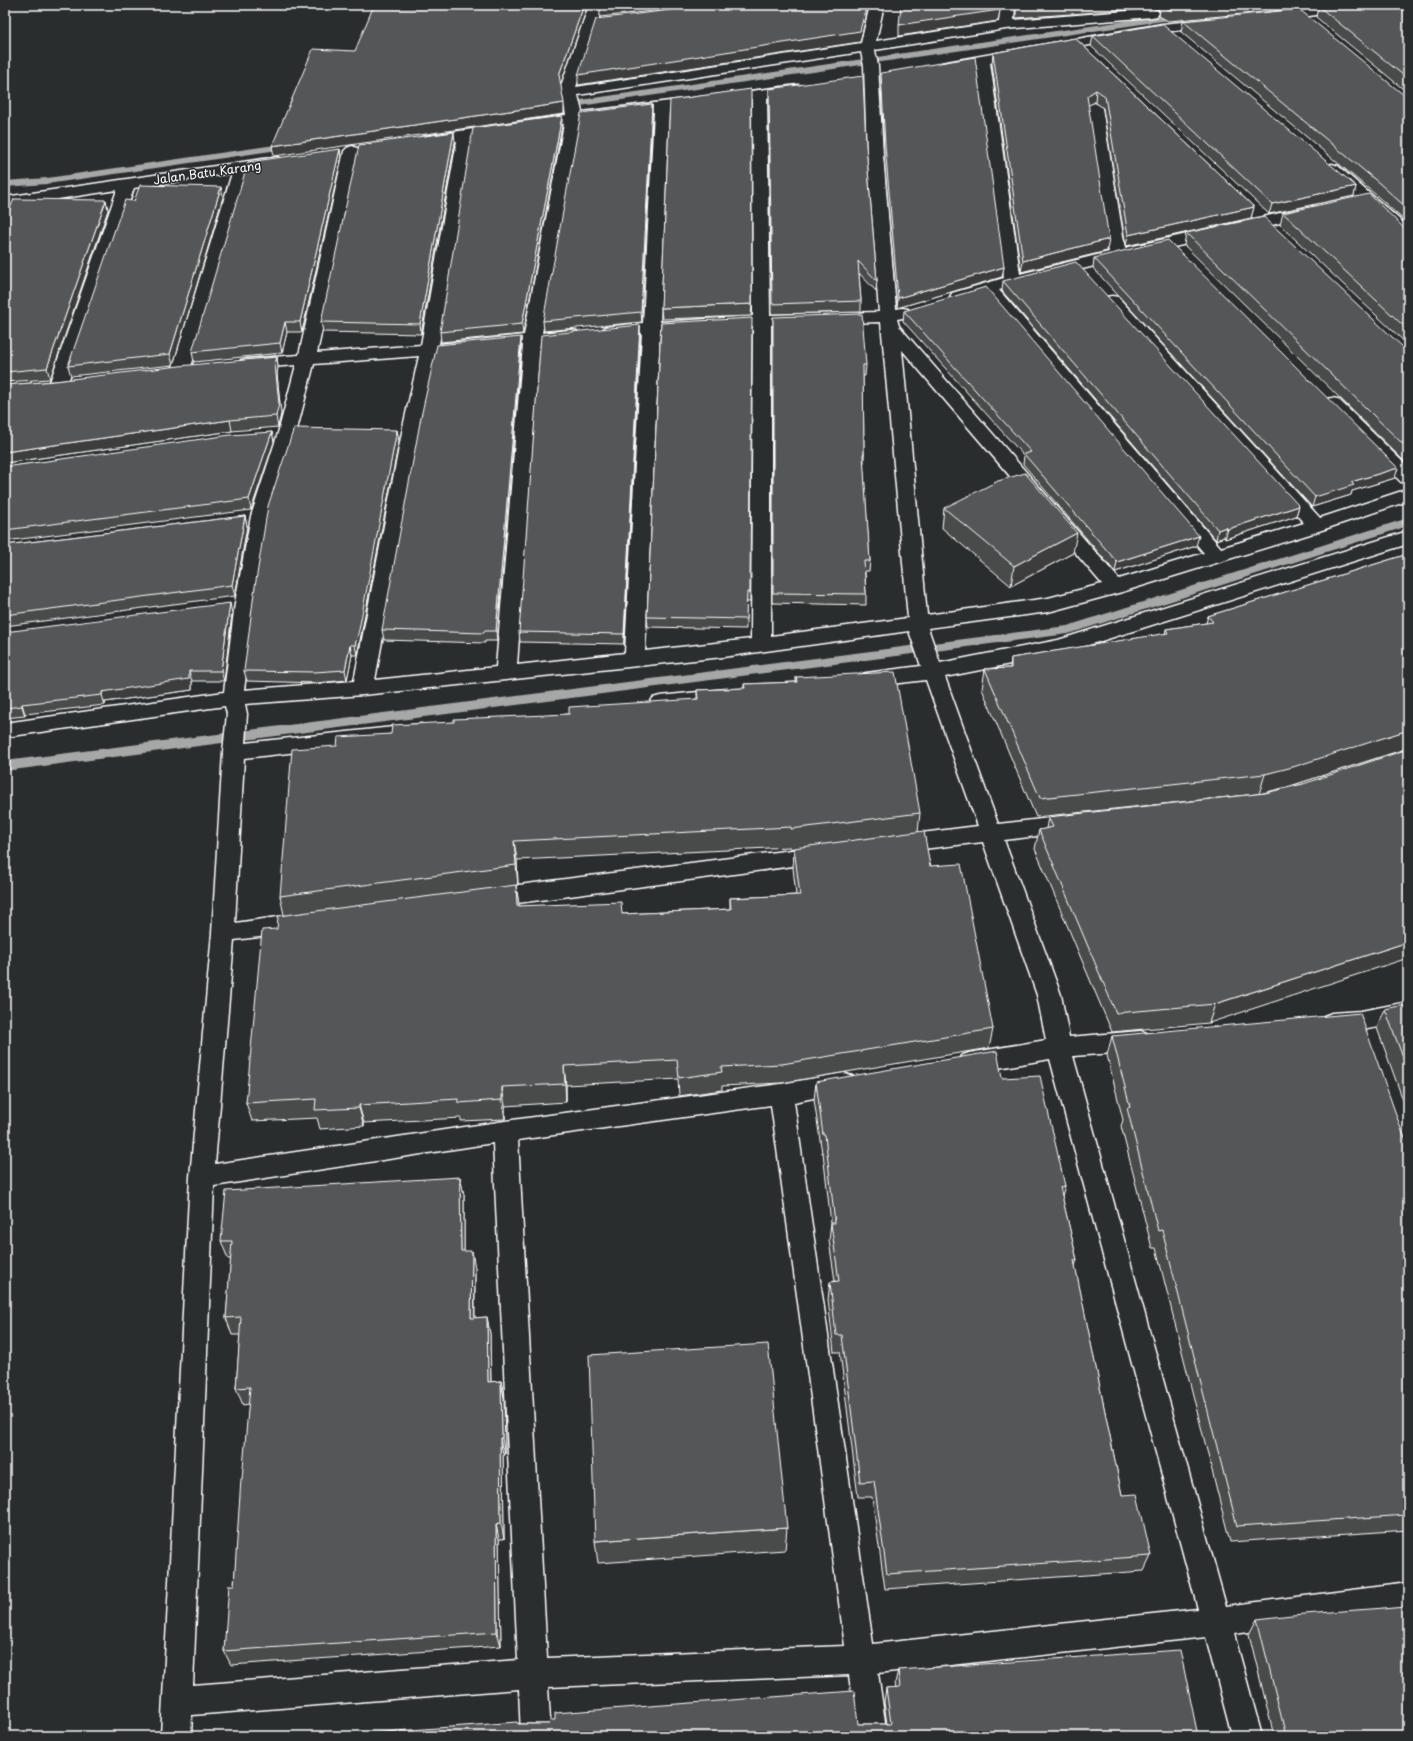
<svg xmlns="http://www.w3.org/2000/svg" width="1413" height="1741" viewBox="0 0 1413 1741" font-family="'Playpen Sans',sans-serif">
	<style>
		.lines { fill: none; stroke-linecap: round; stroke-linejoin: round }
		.stream { fill: #a6a7a7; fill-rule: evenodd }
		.street-casing { stroke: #fff; stroke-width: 3 }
		.street { fill: #2a2d2e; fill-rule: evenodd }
		.wall { fill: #494b4c; stroke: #fff; fill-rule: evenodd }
		.shaded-wall { fill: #3c3d3e; stroke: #fff }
		.building { fill: #555758; stroke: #fff }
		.labels { text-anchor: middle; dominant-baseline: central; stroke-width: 3; stroke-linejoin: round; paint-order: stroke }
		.far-street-label { font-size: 12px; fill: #fff; stroke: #2a2d2e }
	</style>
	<rect width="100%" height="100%" fill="#2a2d2e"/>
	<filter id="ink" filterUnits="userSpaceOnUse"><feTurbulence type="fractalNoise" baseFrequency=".025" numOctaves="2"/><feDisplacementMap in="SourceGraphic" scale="8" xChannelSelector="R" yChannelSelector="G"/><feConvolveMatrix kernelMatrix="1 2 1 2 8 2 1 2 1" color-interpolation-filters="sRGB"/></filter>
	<g filter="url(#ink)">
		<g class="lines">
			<g class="stream">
				<polygon points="1180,13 1183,14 1184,16 1183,18 546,111 542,108 546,105"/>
				<polygon points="289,143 292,144 294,146 292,148 47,184 5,187 5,181 47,178"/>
				<polygon points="1408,518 1408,526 1068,634 5,771 5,761 1067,626"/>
			</g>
			<g class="street-casing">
				<g id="street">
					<path d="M589,5H603L576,87L861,43L870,5H884L876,41L999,22L1001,5H1015L1014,20L1152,9L1157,10L1159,13L1157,16L1152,17L1006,29L875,50L878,66L883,155L896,309L902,308L908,309L910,313L908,317L897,319L899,326L1119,579L1204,553L985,295L958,302L952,301L950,297L952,293L1004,278L976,65L946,70L941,69L939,66L941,63L1162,24L1212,19L1217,20L1219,23L1217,26L1212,27L1162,32L990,63L1020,274L1109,252L1086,108L1089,105L1094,103L1099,105L1102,108L1125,248L1311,206L1317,208L1319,211L1317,214L1311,216L1134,256L999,290L1221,548L1304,523L1106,305L1104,301L1106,297L1112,296L1118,297L1320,518L1408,489V501L1310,534L1122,592L1048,612L928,628L940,663L1058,640L1408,531V544L1060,654L945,677L998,824L1077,815L1085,817L1088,823L1085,829L1077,831L1004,840L1061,995L1069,1037L1141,1031L1149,1034L1153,1041L1149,1048L1141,1051L1073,1056L1226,1606L1408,1583V1611L1234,1634L1262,1736H1232L1206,1637L878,1673L887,1736H857L849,1675L548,1687L551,1736H521L519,1689L192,1715L191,1736H161L190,1177L212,933L223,752L227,714L225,706L5,737V723L224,692L235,603L251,516L278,433L296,365L247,369L241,368L238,364L241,360L247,359L299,355L344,151L347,148L352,146L357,148L360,151L317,353L421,345L457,141L426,146L421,144L418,141L421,138L426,136L566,115L561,86ZM861,52L864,66L867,155L879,312L770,315L767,98L803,92L805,89L803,86L798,85L582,112L578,95ZM752,99L753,316L660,322L669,110ZM654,112L643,323L605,327L602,331L605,335L611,336L642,333L625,653L517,665L540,343L577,339L580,335L577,331L571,330L542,333L580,122ZM564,124L524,335L439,344L473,138ZM881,322L908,618L771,636V325ZM753,326L751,639L645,651L660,332ZM523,345L496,667L375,680L421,427L437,354ZM902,350L1102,584L1048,598L927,615ZM419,356L403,427L354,681L244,690L255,603L269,516L296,433L314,364ZM909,631L921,666L866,673L859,675L856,680L859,685L866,687L926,680L978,826L897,836L889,838L886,844L889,850L897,852L983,842L1037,995L1046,1040L969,1053L961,1056L957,1063L961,1070L969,1073L1050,1059L1198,1609L873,1644L794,1102L852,1090L856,1083L852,1076L844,1073L781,1084L505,1121L215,1164L234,940L307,931L315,928L318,922L315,916L307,913L235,923L244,758L421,738L428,736L431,731L428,726L421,724L245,743L247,714L245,704L363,695L723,657ZM771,1105L845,1646L547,1658L518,1140ZM493,1143L518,1660L193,1685L214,1186Z"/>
					<polygon points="1328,5 1365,5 1363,8 1358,9 1274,21 1269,20 1267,17 1269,14 1274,13"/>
					<polygon points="277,157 283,159 285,162 283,165 249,171 190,370 187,374 181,375 175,374 172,370 232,173 134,188 67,385 64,389 58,390 52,389 49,385 117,190 5,207 5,197"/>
					<polygon points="1332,164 1338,166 1408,227 1408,240 1402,238 1326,172 1324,169 1326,166"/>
					<polygon points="1332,398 1338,399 1408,467 1408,484 1401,482 1326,407 1323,403 1326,399"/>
					<polygon points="727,689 734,691 737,696 734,701 727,703 660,710 653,708 650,703 653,698 660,696"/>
					<polygon points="823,846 831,848 834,854 831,860 823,862 488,907 480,904 477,898 480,892 488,889"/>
					<path d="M1408,1002V1020C1385,1025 1346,1037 1324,1030L1320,1023L1324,1016L1332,1013L1361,1011Z"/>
				</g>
			</g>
			<use href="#street" class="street"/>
		</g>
		<g class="wall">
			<polygon points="1016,5 1287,5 1285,10 1168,21 1159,16 1160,11 1158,9 1152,8 1016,18"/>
			<polygon points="1408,5 1408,93 1316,17 1318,6"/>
			<polygon points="1183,21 1408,97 1408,224 1376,195 1181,32"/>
			<polygon points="1093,36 1356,186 1354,196 1269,214 1091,46"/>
			<polygon points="1075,38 1254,207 1251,218 1126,246 1103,108 1095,102 1088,105 1107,251 1021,272 992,64 993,53"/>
			<polygon points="881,73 1004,267 1002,277 897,308 884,155 881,83"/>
			<polygon points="769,89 866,145 877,281 876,291 859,273 861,301 861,312 771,314"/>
			<polygon points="652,104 652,114 642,322 544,331 543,321"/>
			<polygon points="562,126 523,334 441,342 440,332"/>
			<polygon points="455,142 421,334 323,332 321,322"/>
			<polygon points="340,149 341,159 302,332 287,332 282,353 194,362 192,352"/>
			<polygon points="223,197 173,365 71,376 68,366 134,201"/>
			<polygon points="106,200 108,210 50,379 5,382 5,220"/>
			<polygon points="1283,213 1404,228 1408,229 1408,345 1280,225"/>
			<polygon points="1186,233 1405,349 1408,350 1408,465 1184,245"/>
			<polygon points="1094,258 1395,478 1352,491 1351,495 1312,507 1093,268"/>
			<polygon points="1003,281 1299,506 1296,516 1225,539 1224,537 1216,540 1002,291"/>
			<polygon points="752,304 751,316 662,319 661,308"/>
			<polygon points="904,311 1196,546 1115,572 1023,464 1024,456 903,321"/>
			<polygon points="773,317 866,365 865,376 863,376 864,453 863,463 870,561 869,571 865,571 866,594 866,605 772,603"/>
			<polygon points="661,323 750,592 750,602 746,602 746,629 648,627 647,617"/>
			<polygon points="640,325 640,335 624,644 520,642 519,632"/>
			<polygon points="521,337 521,347 497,641 485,641 485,643 384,640 382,630"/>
			<polygon points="277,357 278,367 277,374 281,414 278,427 232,431 5,463 5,385 55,381"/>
			<polygon points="397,430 399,441 360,640 357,655 352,655 347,680 317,683 247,681 244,671"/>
			<polygon points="272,432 274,442 251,510 5,541 5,467"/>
			<polygon points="944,508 1073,553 1011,586 942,528"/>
			<polygon points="245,516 247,526 235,596 5,626 5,545"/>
			<polygon points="1408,554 1408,748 1287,787 1259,794 1036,817 982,689 985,669 1010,668 1011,658 1165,634 1166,629 1206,623 1208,616"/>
			<polygon points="232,613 224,681 192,681 192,690 105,702 105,705 25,714 25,716 5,718 5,632"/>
			<path d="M796,677L920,813L918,832L993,1029L989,1048L781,1083L722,1086V1090L679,1096L678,1079L566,1085V1102L505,1106V1119L461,1121V1118L364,1123V1126L320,1129L317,1118L252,1121L246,1103L277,929L284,915L280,896L337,746L391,734L454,722L569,714L697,699V690L744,688V684L796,682ZM790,847V849L794,848L793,868L796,895L730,898V909L622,914L519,906L516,885H518L517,860Z"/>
			<polygon points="1303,784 1209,1023 1112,1032 1035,849 1039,830 1046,829 1048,817 1265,793"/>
			<polygon points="1408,1006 1408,1114 1377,1028 1385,1009"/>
			<polygon points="1112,1036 1403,1134 1408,1142 1408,1530 1230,1542 1156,1248 1152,1248 1121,1126 1123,1120 1107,1055"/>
			<polygon points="1002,1078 1065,1186 1062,1196 1077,1260 1075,1266 1122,1495 1151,1556 1144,1571 885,1589 872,1497 858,1497 840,1352 834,1352 828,1299 830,1282 835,1281 829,1241 831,1223 823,1153 822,1153 814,1100 816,1082"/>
			<polygon points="460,1177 464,1195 464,1251 475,1268 475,1318 487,1317 490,1334 491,1382 501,1381 504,1398 505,1454 503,1454 504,1539 499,1539 501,1646 231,1665 224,1651 234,1585 249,1404 243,1405 236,1388 240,1335 232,1335 226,1318 231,1259 228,1259 221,1241"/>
			<polygon points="787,1528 785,1550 598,1563 595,1541"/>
			<polygon points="1257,1619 1408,1736 1274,1736 1249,1634"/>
			<polygon points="898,1670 1198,1736 518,1724 887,1724 884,1702 886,1688 896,1688 895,1683"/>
		</g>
		<g class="shaded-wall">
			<polygon points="584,5 588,5 560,86 559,75"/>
			<polygon points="616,5 702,5 600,17 600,7"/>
			<polygon points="1001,5 998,21 899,36 899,25"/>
			<polygon points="1304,5 1320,5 1303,7"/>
			<polygon points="866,7 866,17 860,42 578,85 578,75"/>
			<polygon points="1096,90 1095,102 1085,107 1087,96"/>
			<polygon points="564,103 564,114 274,156 272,146"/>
			<polygon points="652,104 652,114 642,322 641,312"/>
			<polygon points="562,116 562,126 523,334 522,324"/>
			<polygon points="454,132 455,142 421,334 420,324"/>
			<polygon points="340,149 341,159 302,332 300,322"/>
			<polygon points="1356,186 1354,196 1269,214 1272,204"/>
			<polygon points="221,187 223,197 173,365 170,354"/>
			<polygon points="106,200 108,210 50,379 47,368"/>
			<polygon points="1254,207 1251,218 1126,246 1128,235"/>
			<polygon points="1109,239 1107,251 1021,272 1023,261"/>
			<polygon points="1004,267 1002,277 897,308 898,298"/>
			<polygon points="285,322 287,332 282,353 280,343"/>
			<polygon points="640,325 640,335 624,644 624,634"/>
			<polygon points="521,337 521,347 497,641 496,631"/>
			<polygon points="277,357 278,367 277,374 281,414 278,427 276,416 275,364"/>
			<polygon points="230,420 232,431 5,463 5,452"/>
			<polygon points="397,430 399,441 360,640 357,655 355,645"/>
			<polygon points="272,432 274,442 251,510 249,499"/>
			<polygon points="864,453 864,463 862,465 863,455"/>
			<polygon points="1398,468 1395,478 1352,491 1351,495 1312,507 1315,497 1351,482"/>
			<polygon points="1299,506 1296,516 1225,539 1228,529"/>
			<polygon points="245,516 247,526 235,596 232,585"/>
			<polygon points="1226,527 1224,537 1216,540 1218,530"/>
			<polygon points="1077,533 1073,553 1011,586 1014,566"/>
			<polygon points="1199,536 1196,546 1115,572 1117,562"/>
			<polygon points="230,603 232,613 224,681 221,671"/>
			<polygon points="350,645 352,655 347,680 345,670"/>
			<polygon points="189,671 192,681 192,690 105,702 105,705 102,695 102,692"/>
			<polygon points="22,704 25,714 25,716 22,706"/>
			<polygon points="1408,730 1408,748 1287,787 1259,794 1265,774"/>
			<polygon points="514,841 517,860 518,885 516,865"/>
			<polygon points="516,885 519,904 520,926 517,906"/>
			<polygon points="1408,942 1408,958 1209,1023 1215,1004"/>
			<polygon points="564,1066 566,1085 566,1102"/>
			<polygon points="502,1087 505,1106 505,1119 502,1100"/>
			<polygon points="359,1105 364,1123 364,1126 359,1108"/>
			<polygon points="460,1177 464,1195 464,1269 461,1251"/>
			<polygon points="472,1251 475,1268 474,1335 471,1318"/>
			<polygon points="487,1317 490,1334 491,1398 488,1382"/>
			<polygon points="501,1381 504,1398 505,1454 502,1438"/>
			<polygon points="500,1438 503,1454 504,1539 501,1523"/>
			<polygon points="496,1524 499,1539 501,1646 497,1632"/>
		</g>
		<g class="building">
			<polygon points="374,5 584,5 559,75 564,103 272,146 313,49 355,51"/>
			<polygon points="600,5 616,5 600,7"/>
			<polygon points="712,5 865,5 866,7 860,31 578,75 596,19"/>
			<polygon points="901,5 1000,5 999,10 899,25"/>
			<polygon points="1017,5 1047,5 1017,7"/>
			<polygon points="1161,5 1225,5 1170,10"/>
			<polygon points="1324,5 1408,5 1408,79 1318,6"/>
			<polygon points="1299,9 1405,96 1408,97 1408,209 1379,183 1183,21"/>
			<polygon points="1162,24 1356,186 1272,204 1093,36"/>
			<polygon points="1075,38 1254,207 1128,235 1105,96 1096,90 1087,96 1109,239 1023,261 993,53"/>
			<polygon points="975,57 1004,267 898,298 885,145 881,73"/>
			<polygon points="863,76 866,145 877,281 858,261 861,301 772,304 769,89"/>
			<polygon points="751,89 752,304 661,308 670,100"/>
			<polygon points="652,104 641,312 543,321 581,113"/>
			<polygon points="562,116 522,324 440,332 473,128"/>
			<polygon points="454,132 420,324 321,322 359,145"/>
			<polygon points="340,149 300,322 285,322 280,343 192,352 248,162"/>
			<polygon points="140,185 221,187 170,354 68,366 125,200 134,201"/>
			<polygon points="1369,194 1404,228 1408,229 1408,330 1283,213"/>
			<polygon points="14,199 106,200 47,368 5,372 5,220"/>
			<polygon points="1264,217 1405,349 1408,350 1408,449 1186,233"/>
			<polygon points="1168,240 1398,468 1351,482 1354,485 1315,497 1094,258"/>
			<polygon points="1076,262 1299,506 1228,529 1226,527 1218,530 1003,281"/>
			<polygon points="986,287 1199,536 1117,562 1024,454 1031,452 904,311"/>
			<polygon points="862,314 866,365 863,365 864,453 863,455 870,561 864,561 866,594 773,593 773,317"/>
			<polygon points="752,318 750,592 747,592 746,619 647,617 661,323"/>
			<polygon points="640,325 624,634 519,632 541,335"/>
			<polygon points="521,337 496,631 484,631 484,633 382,630 421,417 437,345"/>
			<polygon points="277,357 275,364 279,404 276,416 230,420 5,452 5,385 55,381 179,366"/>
			<polygon points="294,428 397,430 359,630 355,645 350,645 345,670 315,672 244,671 254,593 268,506"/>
			<polygon points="272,432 249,499 5,530 5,467 230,435"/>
			<polygon points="1025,473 1077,533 1014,566 944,508 998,481"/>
			<polygon points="245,516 232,585 5,615 5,545"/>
			<polygon points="1408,554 1408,730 1293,767 1265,774 1040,798 985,669 1011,668 1011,658 1168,633 1166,629 1213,622 1208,616"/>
			<polygon points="230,603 221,671 189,671 189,679 102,692 102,695 22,704 22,706 5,708 5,632"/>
			<polygon points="895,672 920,813 791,829 791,827 514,841 516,865 280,896 292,749 337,746 338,737 391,734 392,725 454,722 454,719 569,714 569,707 698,699 697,690 745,688 744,684 797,682 796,677"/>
			<polygon points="1408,749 1408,942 1215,1004 1116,1013 1039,830 1053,827 1048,817 1265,793 1303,784"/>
			<polygon points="924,831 930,866 961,864 993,1029 782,1064 721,1067 722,1072 679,1078 677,1060 564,1066 565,1084 502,1087 502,1100 458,1103 458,1099 359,1105 359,1108 315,1110 316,1099 246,1103 262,930 277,929 278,916 516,885 517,906 621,902 622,914 731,909 730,898 800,895 794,848"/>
			<polygon points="1399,1006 1408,1006 1408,1071 1385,1009"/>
			<polygon points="1360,1013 1403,1134 1408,1142 1408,1515 1237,1526 1162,1230 1158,1231 1127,1108 1130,1107 1112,1036"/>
			<polygon points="997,1051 1002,1078 1040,1076 1065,1186 1060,1187 1077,1260 1074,1260 1122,1495 1137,1494 1151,1556 887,1574 874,1481 860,1482 842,1335 836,1335 830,1282 839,1281 831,1223 835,1223 825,1135 823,1135 816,1082"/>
			<polygon points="460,1177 461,1251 472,1251 471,1318 487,1317 488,1382 501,1381 502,1438 500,1438 501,1523 496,1524 497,1632 224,1651 229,1585 234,1585 241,1479 242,1479 250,1387 236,1388 241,1317 226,1318 232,1241 221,1241 226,1191"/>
			<polygon points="768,1344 787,1528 595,1541 589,1355"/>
			<polygon points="1408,1606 1408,1736 1286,1736 1257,1619 1292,1615"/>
			<polygon points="1180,1650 1198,1736 331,1736 517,1722 518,1724 549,1724 550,1720 555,1720 555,1713 854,1691 858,1724 890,1724 891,1723 886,1688 900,1687 898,1670"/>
		</g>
	</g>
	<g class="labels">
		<g class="far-street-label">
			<text transform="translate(207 172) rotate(-8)">Jalan Batu Karang</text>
		</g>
	</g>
	<rect width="1413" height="1741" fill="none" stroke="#2a2d2e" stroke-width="20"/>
	<rect x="10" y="10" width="1393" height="1721" fill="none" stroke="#fff" stroke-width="1.5" filter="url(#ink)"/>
</svg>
